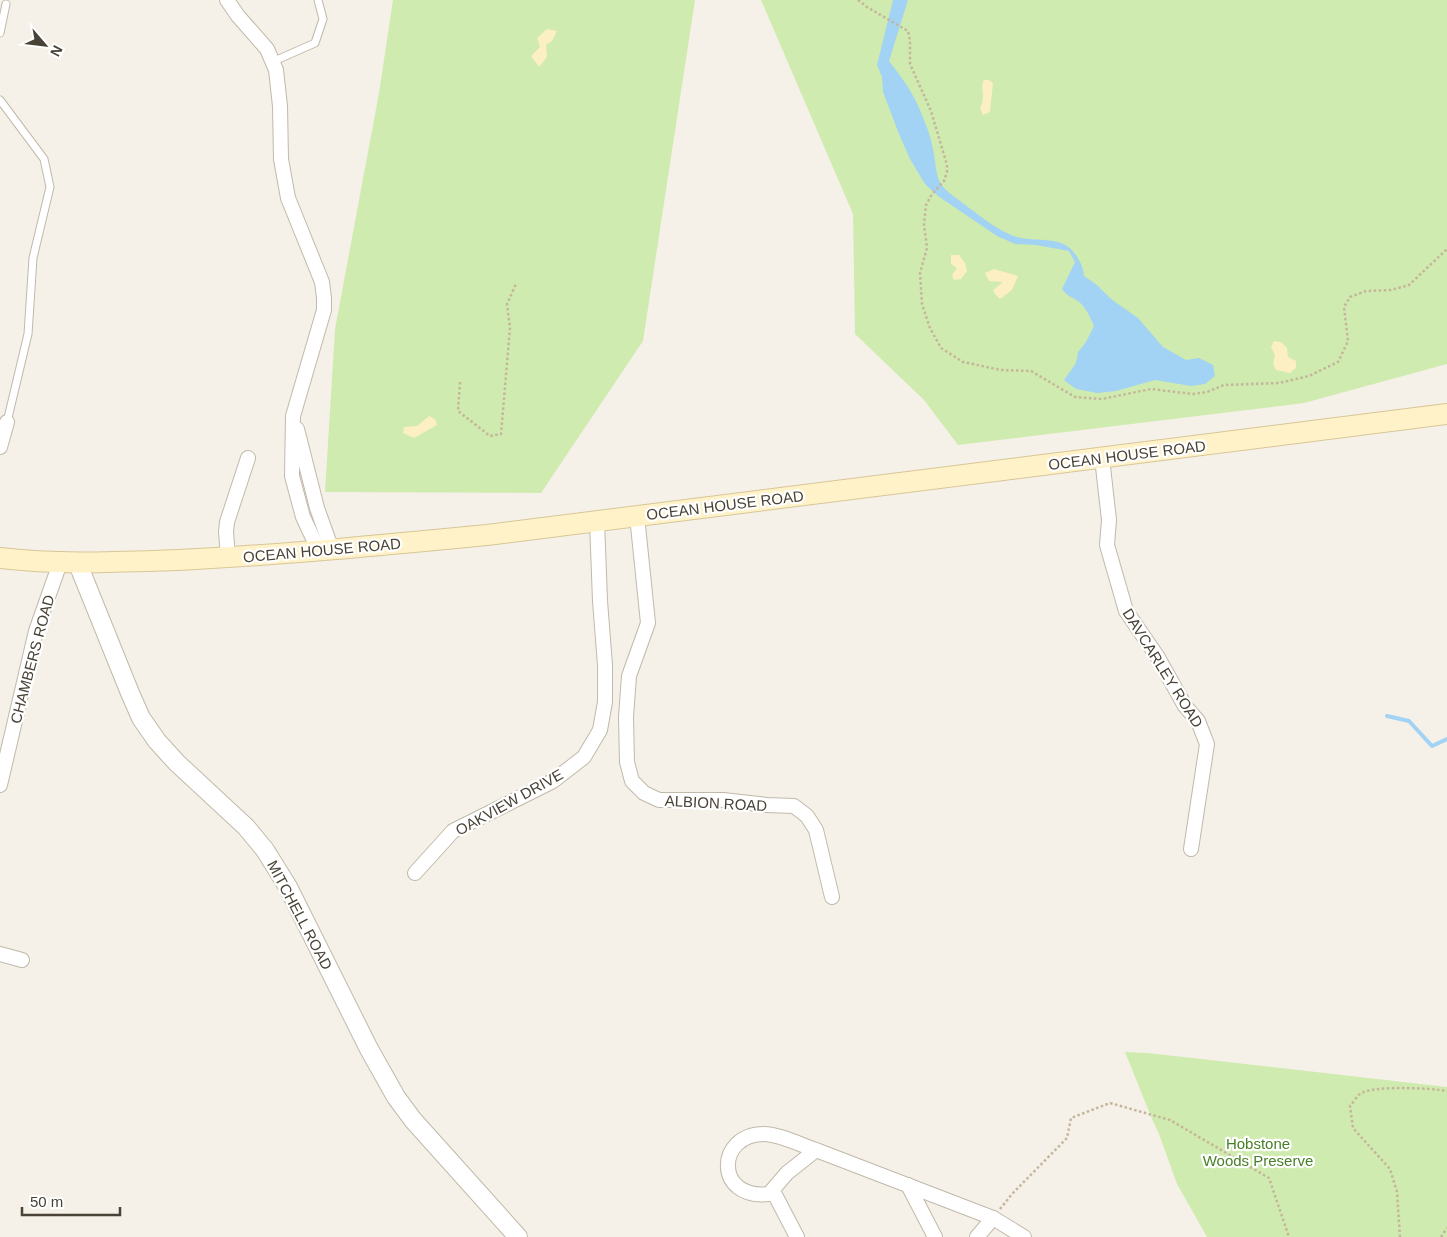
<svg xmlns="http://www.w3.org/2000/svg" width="1447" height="1237" viewBox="0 0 1447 1237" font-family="Arial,sans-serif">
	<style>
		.green { fill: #d0ebaf }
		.sand { fill: #fbefc3 }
		.water { fill: #a2d2f4 }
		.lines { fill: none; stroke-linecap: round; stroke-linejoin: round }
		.stream { stroke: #a2d2f4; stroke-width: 4 }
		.service-casing { stroke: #c1b9aa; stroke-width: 9 }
		.minor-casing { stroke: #c1b9aa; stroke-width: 16 }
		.tertiary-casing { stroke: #c1b9aa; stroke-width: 20 }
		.secondary-casing { stroke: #d7c696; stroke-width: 22 }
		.path { stroke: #c4b59b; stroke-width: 2.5; stroke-dasharray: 2.5 2.5; stroke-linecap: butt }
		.service { stroke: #fff; stroke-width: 7 }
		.minor { stroke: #fff; stroke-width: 14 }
		.tertiary { stroke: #fff; stroke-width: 18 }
		.secondary { stroke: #fff2c8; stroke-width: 20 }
		.labels { text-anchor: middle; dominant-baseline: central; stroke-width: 4.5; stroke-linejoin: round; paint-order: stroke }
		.street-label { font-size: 15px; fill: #494236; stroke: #fff }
		.park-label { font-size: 15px; fill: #477f26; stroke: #fff }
	</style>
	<rect width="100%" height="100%" fill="#f5f1e8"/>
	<g class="green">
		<polygon points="393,0 695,0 643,341 541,493 325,492 335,329 379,93"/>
		<polygon points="761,0 1447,0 1447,364 1304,403 958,445 924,400 855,334 853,214"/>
		<polygon points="1125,1052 1148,1053 1447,1087 1447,1237 1207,1237 1177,1184 1159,1134 1152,1119"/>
	</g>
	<g class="sand">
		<polygon points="547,29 557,31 552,41 546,45 547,57 539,67 531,56 540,47 537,38"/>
		<path d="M984,80H989L993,83L990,112L983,115L980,108C987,94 979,90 984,80Z"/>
		<polygon points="951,255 959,255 965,263 967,271 961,279 954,280 952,275 957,268 951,264"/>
		<polygon points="994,269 1018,276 1012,290 1000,299 995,294 993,290 1003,282 989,281 985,273"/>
		<polygon points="1274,341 1281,342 1287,348 1288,357 1296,361 1296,368 1290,373 1276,370 1273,364 1275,355 1271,347"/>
		<polygon points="429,416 435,419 437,425 414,438 403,433 404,427 417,426"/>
	</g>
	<path class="water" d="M893,0H908L889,61C905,82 915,95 924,120C928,129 931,139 933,149C938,173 933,182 956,198C974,211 997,231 1017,237C1038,243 1062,234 1076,255C1081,263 1083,267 1084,276L1097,285L1111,299L1138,318L1163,347L1186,360L1199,358L1213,365L1215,376L1205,384L1191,386L1155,380L1116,391L1097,393L1076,389L1064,380L1076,363L1078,352L1086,342L1094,326C1090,317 1086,307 1078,301C1071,296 1069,298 1062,289L1075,262L1069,251L1036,245L1015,244L997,236L938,196L925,184L910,159L899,134L883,92L882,77L877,65Z"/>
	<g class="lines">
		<polyline class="stream" points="1387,716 1409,721 1432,746 1447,739"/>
		<g class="service-casing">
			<g id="service">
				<polyline points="0,33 6,4"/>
				<polyline points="272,62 315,43 323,19 318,0"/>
				<polyline points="0,100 44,159 50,187 33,258 28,334 7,422"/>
			</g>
		</g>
		<g class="minor-casing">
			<g id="minor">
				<polyline points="227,0 238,16 267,49 276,70 280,106 281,159 288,198 322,282 324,298 324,310 293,416 292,476 303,517 319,551"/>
				<polyline points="297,429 317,508 332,550"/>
				<polyline points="0,447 7,422"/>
				<polyline points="1102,458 1109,520 1107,545 1126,611 1157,656 1185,706 1198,721 1207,744 1191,849"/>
				<polyline points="637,516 648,623 629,676 626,717 627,762 632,781 644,793 659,800 723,800 767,805 794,806 807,816 816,830 832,897"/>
				<polyline points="228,557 226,532 227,522 248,458"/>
				<polyline points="0,785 36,631 60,563"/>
				<polyline points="415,873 453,831 553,781 584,757 600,730 605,702 605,665 600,601 597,521"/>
				<polyline points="0,954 22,960"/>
				<path d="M816,1150C801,1145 779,1134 764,1134C716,1134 714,1200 769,1194L787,1173L816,1150L993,1218L1024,1237"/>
				<polyline points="908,1185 935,1237"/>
				<polyline points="773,1191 797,1237"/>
				<polyline points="977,1237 993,1218"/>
			</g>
		</g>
		<g class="tertiary-casing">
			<polyline id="tertiary" points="78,564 130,693 141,718 157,741 177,763 246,827 265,850 288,887 369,1049 396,1097 413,1120 518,1237"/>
		</g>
		<g class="secondary-casing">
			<path id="secondary" d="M0,558C60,565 117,562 178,560C281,555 384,545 487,535L1447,414"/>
		</g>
		<g class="path">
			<polyline points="858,0 867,7 908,31 910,40 910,64 931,111 947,165 947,172 944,181 932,194 926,205 924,224 927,248 920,273 922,304 930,328 941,348 963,362 1001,370 1031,371 1075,397 1102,399 1151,389 1193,394 1207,392 1224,385 1279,383 1309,376 1338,362 1348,341 1344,307 1350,297 1366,291 1391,290 1409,285 1447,249"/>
			<polyline points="460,382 458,411 490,436 501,434 510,328 507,304 516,284"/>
			<polyline points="1000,1209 1012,1194 1067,1138 1071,1118 1110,1103 1170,1120 1269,1178 1289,1237"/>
			<path d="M1400,1237L1397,1192L1390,1169L1353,1128L1350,1106C1353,1103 1356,1097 1360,1094C1371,1085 1432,1088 1447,1091"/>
			<polyline points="1441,1237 1447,1228"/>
		</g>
		<use href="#service" class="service"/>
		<use href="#minor" class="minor"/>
		<use href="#tertiary" class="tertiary"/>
		<use href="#secondary" class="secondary"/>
	</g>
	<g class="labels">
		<g class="street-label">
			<text transform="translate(1127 455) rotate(-7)">OCEAN HOUSE ROAD</text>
			<text transform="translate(725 505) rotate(-7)">OCEAN HOUSE ROAD</text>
			<text transform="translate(322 550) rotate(-5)">OCEAN HOUSE ROAD</text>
			<text transform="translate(32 659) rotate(-75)">CHAMBERS ROAD</text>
			<text transform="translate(1163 668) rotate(58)">DAVCARLEY ROAD</text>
			<text transform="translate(509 802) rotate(-29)">OAKVIEW DRIVE</text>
			<text transform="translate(716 803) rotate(3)">ALBION ROAD</text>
			<text transform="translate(300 915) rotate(62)">MITCHELL ROAD</text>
		</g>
		<g class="park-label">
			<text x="1258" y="1143">Hobstone<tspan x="1258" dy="17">Woods Preserve</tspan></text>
		</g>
	</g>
	<g transform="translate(45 45) rotate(118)" stroke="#ffffff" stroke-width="4" paint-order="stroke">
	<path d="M0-4L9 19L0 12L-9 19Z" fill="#494236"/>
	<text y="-8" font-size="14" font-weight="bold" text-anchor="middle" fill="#494236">N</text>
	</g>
	<path d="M22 1207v8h98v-8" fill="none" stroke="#494236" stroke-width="2.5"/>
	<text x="30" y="1207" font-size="15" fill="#494236" stroke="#ffffff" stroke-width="4" paint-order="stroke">50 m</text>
</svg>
